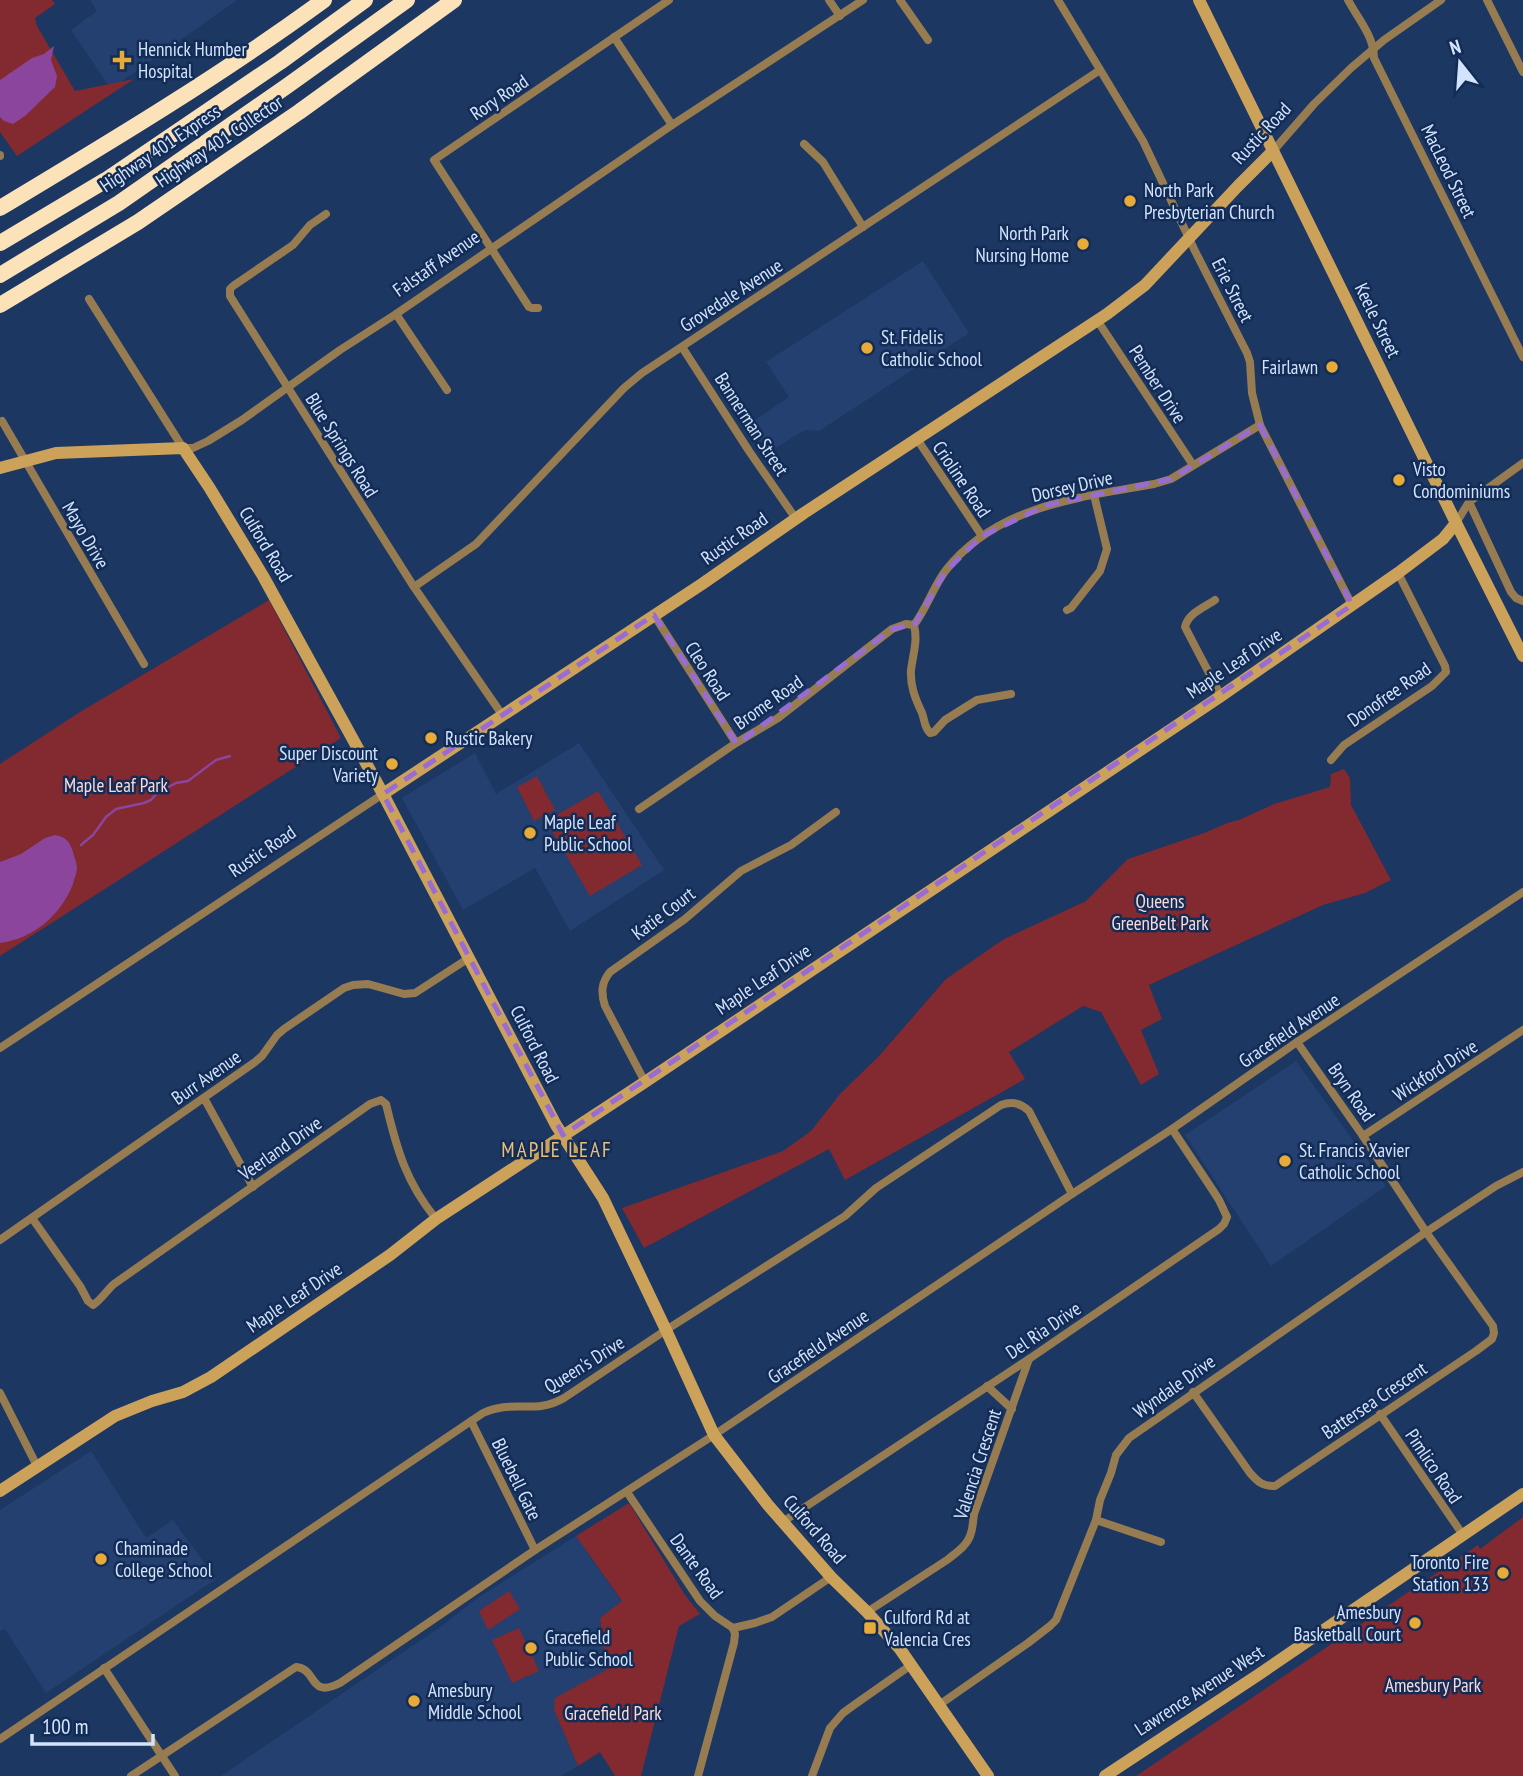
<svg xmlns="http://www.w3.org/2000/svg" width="1523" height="1776" viewBox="0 0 1523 1776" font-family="'PT Sans Narrow',sans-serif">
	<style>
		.built { fill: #234070 }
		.green { fill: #832930 }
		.water { fill: #8c459d }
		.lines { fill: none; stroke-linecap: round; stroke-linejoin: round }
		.stream { stroke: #8c459d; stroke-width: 2.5 }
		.street { stroke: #977c51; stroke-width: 8 }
		.secondary { stroke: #cca25b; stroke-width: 12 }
		.highway { stroke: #fce2b9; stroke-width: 16 }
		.marked { fill: none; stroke: #996cd5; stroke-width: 5; stroke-dasharray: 14 9; stroke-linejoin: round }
		.poi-dot { fill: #e8ab37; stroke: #122c56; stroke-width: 2.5 }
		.labels { text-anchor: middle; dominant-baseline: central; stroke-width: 5; stroke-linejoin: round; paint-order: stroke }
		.poi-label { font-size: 19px; fill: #d2e3fe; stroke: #122c56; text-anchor: start }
		.street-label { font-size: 19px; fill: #d2e3fe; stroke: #122c56 }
		.park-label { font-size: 19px; fill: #fadad9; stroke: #122c56 }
		.neighbourhood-label { font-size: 21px; letter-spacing: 2px; fill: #e9bf79; stroke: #122c56 }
	</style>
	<rect width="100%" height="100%" fill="#1c3761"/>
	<g class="built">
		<polygon points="90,0 237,0 111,89 71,30 97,11"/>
		<polygon points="923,261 969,333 819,431 805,430 767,453 749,424 789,397 766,362"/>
		<polygon points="579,743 664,870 570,931 535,868 463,910 402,798 475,753 496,794"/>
		<polygon points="1296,1061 1386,1186 1271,1266 1185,1135"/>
		<polygon points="91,1451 146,1538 173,1520 216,1579 46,1693 5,1629 0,1631 0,1510"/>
		<polygon points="576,1536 622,1602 600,1618 606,1670 554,1710 578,1766 561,1776 221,1776 443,1625 476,1599"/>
	</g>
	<g class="green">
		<polygon points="0,0 52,0 55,4 35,18 37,26 75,91 134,79 17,156 0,132"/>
		<polygon points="269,600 341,738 0,956 0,764 80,712"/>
		<polygon points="1344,769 1350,778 1351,805 1391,880 1365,893 1323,905 1149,985 1162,1019 1141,1030 1159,1074 1141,1085 1101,1012 1083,1006 1009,1052 1025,1079 845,1180 829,1149 644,1248 622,1208 783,1151 811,1131 840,1094 879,1056 946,979 1004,939 1086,901 1128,859 1204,833 1230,822 1239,820 1274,804 1330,787 1331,774"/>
		<polygon points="537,776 555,810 534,821 517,787"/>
		<polygon points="598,791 642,865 590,896 546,821"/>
		<polygon points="629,1503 685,1595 700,1614 679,1626 641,1776 615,1776 600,1752 578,1766 554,1710 555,1698 606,1670 600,1618 622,1601 576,1536"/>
		<polygon points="1523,1517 1523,1776 1136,1776 1478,1545 1480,1549"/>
		<polygon points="509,1591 520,1609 488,1630 479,1611"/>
		<polygon points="519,1628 539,1671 512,1683 492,1640"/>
	</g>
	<g class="water">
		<polygon points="54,46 51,60 57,76 55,87 25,116 13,124 4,121 0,117 0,80 32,58 44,54"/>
		<path d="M55,835C66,837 70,842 73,852C74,857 77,863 77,868C77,873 74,879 73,884C61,915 33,939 0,943V862L21,854L45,838Z"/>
	</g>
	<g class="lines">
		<polyline class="stream" points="81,845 93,835 106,817 116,809 144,803 151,800 157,793 176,783 188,781 216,760 230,756"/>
		<g class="street">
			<polyline points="829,0 840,16"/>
			<polyline points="900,0 928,40"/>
			<polyline points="1058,0 1143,141 1195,251 1247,353 1250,362 1252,393 1260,425 1352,605"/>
			<path d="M1348,0C1358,19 1374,36 1374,58L1523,357"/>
			<polyline points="1487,0 1523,72"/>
			<polyline points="614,37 672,125"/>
			<polyline points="804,144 823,162 863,227"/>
			<polyline points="1273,151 1314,104 1351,68 1384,40 1441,0"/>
			<polyline points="0,155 0,156"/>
			<polyline points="326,214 310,225 293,245 233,286 230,289 230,296 414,587 503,716"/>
			<polyline points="89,299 183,448 193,448 208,441 242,420 340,350 396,314 672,125 863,0"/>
			<polyline points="538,308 532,308 529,307 434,160 669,0"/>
			<polyline points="396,314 447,390"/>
			<polyline points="1097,320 1193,465"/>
			<polyline points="682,347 749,451 796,519"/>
			<polyline points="2,421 144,664"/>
			<polyline points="917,439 982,536"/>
			<polyline points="1469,502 1511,592 1516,598 1523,601"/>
			<polyline points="1456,523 1469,502 1523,463"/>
			<polyline points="414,587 476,544 624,388 642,373 1100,70"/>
			<path d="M1215,600C1205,607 1188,613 1185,627L1221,696"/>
			<polyline points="1067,610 1071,608 1100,571 1107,549 1094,495"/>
			<polyline points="654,615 736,743"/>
			<path d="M1011,694L977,700L945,720L934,732L930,733C924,727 925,721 922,713C915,698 910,686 911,670C913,654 918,641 914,625C927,608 933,587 946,570C998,505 1078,498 1154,484L1171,479L1260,425"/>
			<polyline points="1331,760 1344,745 1432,686 1446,672 1445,666 1398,573"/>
			<polyline points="639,809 736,743 778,718 892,629 906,624 914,625"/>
			<polyline points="0,1048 383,794"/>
			<path d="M645,1082L605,1006C601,993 601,983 610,972L685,919L741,871L791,845L836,812"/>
			<polyline points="204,1098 253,1187"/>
			<polyline points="1363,1136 1523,1030"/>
			<path d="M32,1218L80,1286L88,1301L93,1305C101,1300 106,1291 114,1284L370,1104L381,1100L386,1104C397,1150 406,1182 436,1219"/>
			<polyline points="0,1240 255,1062 262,1056 277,1035 284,1029 344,988 353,985 368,984 404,994 415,993 469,958"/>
			<polyline points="987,1386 1012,1409"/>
			<path d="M1193,1392L1250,1473C1258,1482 1262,1486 1275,1486L1476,1351L1492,1339L1494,1333L1493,1326L1426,1232L1363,1136L1297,1042"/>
			<polyline points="0,1393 37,1466"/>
			<polyline points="1380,1414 1463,1535"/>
			<polyline points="471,1421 535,1550"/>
			<polyline points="627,1492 700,1601 715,1616 733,1628"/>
			<polyline points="1096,1520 1161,1542"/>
			<polyline points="784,1521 1029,1359 1219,1229 1224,1224 1227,1217 1219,1200 1210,1186 1172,1129"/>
			<path d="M867,1612L947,1560C957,1552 968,1545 971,1533C973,1527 973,1520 974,1514L1029,1359"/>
			<polyline points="733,1628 755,1623 772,1617 831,1577"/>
			<polyline points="104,1668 175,1776"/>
			<polyline points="939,1705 1028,1643 1050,1626 1056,1620 1096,1520 1100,1500 1111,1473 1116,1455 1129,1438 1426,1232 1496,1186 1523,1172"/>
			<path d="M0,1739L483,1413C513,1399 535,1415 564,1398L666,1330L845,1216L876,1188L1001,1105C1012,1101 1021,1103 1029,1111L1072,1194"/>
			<path d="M131,1776L296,1667C318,1669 308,1699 340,1683L535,1550L714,1435L1072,1194L1172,1129L1297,1042L1523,892"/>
			<polyline points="698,1776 734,1643 735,1634 733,1628"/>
			<polyline points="812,1776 830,1728 843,1713 854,1705 911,1665"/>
		</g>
		<g class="secondary">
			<polyline points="1199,0 1456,523 1523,656"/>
			<polyline points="0,468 56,453 183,448 209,487 263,576 383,794 556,1125 603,1198 666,1330 714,1435 768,1505 831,1577 867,1612 900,1649 988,1776"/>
			<polyline points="383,794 702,584 804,513 1107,314 1145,285 1238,186 1273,151"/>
			<polyline points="0,1491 115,1416 152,1401 183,1392 211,1377 390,1255 436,1219 645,1082 1221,696 1398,573 1443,539 1456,523"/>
			<polyline points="1105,1776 1258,1675 1523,1494"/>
		</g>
		<g class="highway">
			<path d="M0,208C110,142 220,76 324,0"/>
			<polyline points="0,243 106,180 280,62 365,0"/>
			<polyline points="0,275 119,203 287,86 407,0"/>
			<polyline points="0,305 138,222 299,112 454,0"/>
		</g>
	</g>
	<path class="marked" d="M1260,425L1352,605L563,1135L383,794L654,615L737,744L892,629L915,624L945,572L982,536L1047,505L1171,479Z"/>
	<g class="poi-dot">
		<path d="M118.5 49.5h7v7h7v7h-7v7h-7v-7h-7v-7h7z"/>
		<circle cx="1130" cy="201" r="7"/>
		<circle cx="1083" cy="244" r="7"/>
		<circle cx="867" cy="348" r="7"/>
		<circle cx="1332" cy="367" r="7"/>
		<circle cx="1399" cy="480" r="7"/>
		<circle cx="431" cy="738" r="7"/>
		<circle cx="392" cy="764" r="7"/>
		<circle cx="530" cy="833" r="7"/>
		<circle cx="1285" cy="1161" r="7"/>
		<circle cx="101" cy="1559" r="7"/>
		<circle cx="1503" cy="1573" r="7"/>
		<circle cx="1415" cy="1623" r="7"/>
		<rect x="863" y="1621" width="14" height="14" rx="3.5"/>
		<circle cx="531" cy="1648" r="7"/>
		<circle cx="414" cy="1701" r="7"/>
	</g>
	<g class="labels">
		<g class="poi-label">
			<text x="138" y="49">Hennick Humber<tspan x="138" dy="22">Hospital</tspan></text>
			<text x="1144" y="190">North Park<tspan x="1144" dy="22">Presbyterian Church</tspan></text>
			<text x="1069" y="233" text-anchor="end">North Park<tspan x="1069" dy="22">Nursing Home</tspan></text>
			<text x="881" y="337">St. Fidelis<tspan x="881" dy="22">Catholic School</tspan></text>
			<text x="1318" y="367" text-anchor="end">Fairlawn</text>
			<text x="1413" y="469">Visto<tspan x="1413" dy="22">Condominiums</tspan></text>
			<text x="445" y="738">Rustic Bakery</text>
			<text x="378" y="753" text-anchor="end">Super Discount<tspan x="378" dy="22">Variety</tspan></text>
			<text x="544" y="822">Maple Leaf<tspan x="544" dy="22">Public School</tspan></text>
			<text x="1299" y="1150">St. Francis Xavier<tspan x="1299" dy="22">Catholic School</tspan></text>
			<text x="115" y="1548">Chaminade<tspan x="115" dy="22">College School</tspan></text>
			<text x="1489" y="1562" text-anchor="end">Toronto Fire<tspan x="1489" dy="22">Station 133</tspan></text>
			<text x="1401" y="1612" text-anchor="end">Amesbury<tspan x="1401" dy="22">Basketball Court</tspan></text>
			<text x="884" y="1617">Culford Rd at<tspan x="884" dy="22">Valencia Cres</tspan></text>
			<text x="545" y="1637">Gracefield<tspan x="545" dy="22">Public School</tspan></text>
			<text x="428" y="1690">Amesbury<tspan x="428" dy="22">Middle School</tspan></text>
		</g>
		<g class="street-label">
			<text transform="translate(499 97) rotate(-34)">Rory Road</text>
			<text transform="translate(1261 133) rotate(-47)">Rustic Road</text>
			<text transform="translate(219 141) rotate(-34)">Highway 401 Collector</text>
			<text transform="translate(160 148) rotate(-34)">Highway 401 Express</text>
			<text transform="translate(1449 171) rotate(64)">MacLeod Street</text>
			<text transform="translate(436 263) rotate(-35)">Falstaff Avenue</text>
			<text transform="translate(1233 290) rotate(63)">Erie Street</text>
			<text transform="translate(731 295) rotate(-33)">Grovedale Avenue</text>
			<text transform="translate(1378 320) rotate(64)">Keele Street</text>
			<text transform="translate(1158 384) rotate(57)">Pember Drive</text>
			<text transform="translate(752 424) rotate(57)">Bannerman Street</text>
			<text transform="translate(342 445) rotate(58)">Blue Springs Road</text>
			<text transform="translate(962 479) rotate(56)">Crioline Road</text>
			<text transform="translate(1072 486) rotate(-13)">Dorsey Drive</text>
			<text transform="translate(86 535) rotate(60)">Mayo Drive</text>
			<text transform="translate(734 538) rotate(-35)">Rustic Road</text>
			<text transform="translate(266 544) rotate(59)">Culford Road</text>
			<text transform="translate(1234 663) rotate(-34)">Maple Leaf Drive</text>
			<text transform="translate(708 671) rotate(57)">Cleo Road</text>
			<text transform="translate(1389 694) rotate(-35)">Donofree Road</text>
			<text transform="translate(768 702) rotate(-35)">Brome Road</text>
			<text transform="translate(262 851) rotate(-34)">Rustic Road</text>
			<text transform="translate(663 913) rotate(-37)">Katie Court</text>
			<text transform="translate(763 979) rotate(-34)">Maple Leaf Drive</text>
			<text transform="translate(1289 1030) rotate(-34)">Gracefield Avenue</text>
			<text transform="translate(535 1044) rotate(63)">Culford Road</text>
			<text transform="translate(1435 1070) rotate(-33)">Wickford Drive</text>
			<text transform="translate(206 1077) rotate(-35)">Burr Avenue</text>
			<text transform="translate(1352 1092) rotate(55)">Bryn Road</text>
			<text transform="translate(280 1148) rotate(-35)">Veerland Drive</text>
			<text transform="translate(294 1297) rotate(-34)">Maple Leaf Drive</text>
			<text transform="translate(1043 1330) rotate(-34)">Del Ria Drive</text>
			<text transform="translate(818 1346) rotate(-34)">Gracefield Avenue</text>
			<text transform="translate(584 1364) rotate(-32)">Queen's Drive</text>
			<text transform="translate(1174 1386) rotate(-35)">Wyndale Drive</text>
			<text transform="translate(1374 1400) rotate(-34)">Battersea Crescent</text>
			<text transform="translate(977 1464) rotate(-72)">Valencia Crescent</text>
			<text transform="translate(1434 1466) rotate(56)">Pimlico Road</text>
			<text transform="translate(517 1479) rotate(64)">Bluebell Gate</text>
			<text transform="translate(815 1529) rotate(49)">Culford Road</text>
			<text transform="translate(697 1566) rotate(54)">Dante Road</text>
			<text transform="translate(1199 1690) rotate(-33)">Lawrence Avenue West</text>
		</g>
		<g class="park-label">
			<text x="116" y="785">Maple Leaf Park</text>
			<text x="1160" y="901">Queens<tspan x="1160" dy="22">GreenBelt Park</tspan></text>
			<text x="1433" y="1685">Amesbury Park</text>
			<text x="613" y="1713">Gracefield Park</text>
		</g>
		<g class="neighbourhood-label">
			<text x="557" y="1149">MAPLE LEAF</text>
		</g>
	</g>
	<g transform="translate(1460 63) rotate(343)" stroke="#122c56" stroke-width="5" paint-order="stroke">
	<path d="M0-5L12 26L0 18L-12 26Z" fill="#d2e3fe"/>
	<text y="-10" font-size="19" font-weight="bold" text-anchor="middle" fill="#d2e3fe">N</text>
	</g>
	<path d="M32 1734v10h121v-10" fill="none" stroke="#d2e3fe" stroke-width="3.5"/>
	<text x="42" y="1734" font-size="21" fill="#d2e3fe" stroke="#122c56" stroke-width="5" paint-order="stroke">100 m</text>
</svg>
